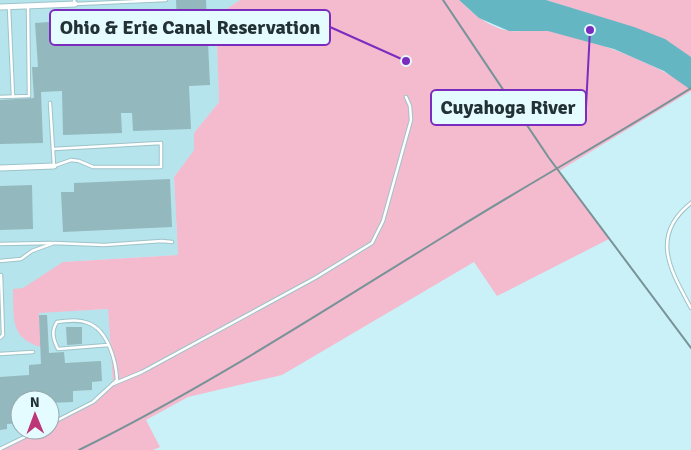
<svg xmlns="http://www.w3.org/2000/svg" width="691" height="450" viewBox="0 0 691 450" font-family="Signika,sans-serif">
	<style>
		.built { fill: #b5e4ec }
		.green { fill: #f4bace }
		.water { fill: #64b6c3 }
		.building { fill: #93b8be }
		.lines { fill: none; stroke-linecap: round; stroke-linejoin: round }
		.service-casing { stroke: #9ec3c9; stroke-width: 4.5 }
		.minor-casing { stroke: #9ec3c9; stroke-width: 7 }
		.service { stroke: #fff; stroke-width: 2.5 }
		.minor { stroke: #fff; stroke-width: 5 }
		.rail { stroke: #789398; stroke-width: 2 }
		.leader { fill: none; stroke: #7b2cbf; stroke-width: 2 }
		.callout-dot { fill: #7b2cbf; stroke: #e4fbff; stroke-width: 2 }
		.callout { fill: #e4fbff; stroke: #7b2cbf; stroke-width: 2 }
		.callout-label { font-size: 20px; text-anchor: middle; font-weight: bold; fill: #223134 }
	</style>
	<rect width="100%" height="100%" fill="#caf1f7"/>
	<polygon class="built" points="0,0 240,0 216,16 219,102 194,133 194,150 174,177 178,255 63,262 24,313 108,309 113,384 93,402 50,424 50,400 20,400 20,430 39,430 0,449"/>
	<g class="green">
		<path d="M240,0H459C473,13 490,29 511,31C523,32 537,29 549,31C598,41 649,61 691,87V91L559,171L609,239L497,296L474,262L282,375L188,397L146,420L160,447L153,450H0L39,430H50V424L93,402L113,384L108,309L39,313L41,347C9,338 14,317 13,289L23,288L63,262L178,255L174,177L194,150V133L219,102L216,16Z"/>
		<polygon points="546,0 691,0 691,57 603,18"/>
	</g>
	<polygon class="water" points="459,0 546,0 634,27 665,39 691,57 691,90 664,71 614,49 548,31 509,31 479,18"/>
	<g class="building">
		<polygon points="176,0 206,0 210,85 189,86 191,129 133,131 132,113 121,113 122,133 63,135 62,91 41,92 43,143 0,144 0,100 34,98 32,67 38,67 35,23 63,21 63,29 177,24"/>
		<polygon points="170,179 172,227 63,232 61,192 74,192 74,183"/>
		<polygon points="32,185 33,229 0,230 0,186"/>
		<polygon points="39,315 47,315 49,353 64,352 65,363 101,361 102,381 92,382 92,390 73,391 73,402 50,403 50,400 20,400 20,423 7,424 7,429 0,430 0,377 29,375 29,365 41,364"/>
		<polygon points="66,327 82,327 82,344 67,345"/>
	</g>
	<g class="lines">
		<g class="service-casing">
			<g id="service">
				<polyline points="74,0 75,4 166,0"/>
				<polyline points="9,8 13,97"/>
				<polyline points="0,97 29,96 28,6"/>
				<polyline points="50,103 54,166 71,160 79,161 93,167 161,167 161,143 53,149"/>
				<path d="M691,203C649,236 671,271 691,308"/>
				<polyline points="0,244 51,243"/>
				<polyline points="0,261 21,259 32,251 54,243 104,245 162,241 172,242"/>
				<polyline points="0,338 3,335 1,275"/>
				<polyline points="0,354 33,352"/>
				<polyline points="113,384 142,372 315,278 372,243 383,221 411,120 410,106 406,97"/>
				<path d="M50,424L93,402L117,380C116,361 108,330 88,323C78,319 67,321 57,322C51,331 53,339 58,349L108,345"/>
				<polyline points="0,449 39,430"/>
			</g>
		</g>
		<g class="minor-casing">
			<g id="minor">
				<polyline points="0,7 75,4"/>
				<polyline points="0,168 54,166"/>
			</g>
		</g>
		<use href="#service" class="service"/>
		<use href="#minor" class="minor"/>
		<g class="rail">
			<polyline points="443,0 549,158 691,348"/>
			<path d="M79,450C207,387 326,309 448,234C528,184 611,138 691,88"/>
		</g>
	</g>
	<path class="leader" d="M406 61L330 27M590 30L586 107"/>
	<g class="callout-dot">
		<circle cx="406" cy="61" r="5"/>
		<circle cx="590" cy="30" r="5"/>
	</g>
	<g class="callout">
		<rect x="50" y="10" width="280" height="35" rx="5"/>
		<rect x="431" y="90" width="155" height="35" rx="5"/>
	</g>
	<g class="callout-label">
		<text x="190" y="34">Ohio &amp; Erie Canal Reservation</text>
		<text x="508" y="114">Cuyahoga River</text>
	</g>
	<g transform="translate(35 415) rotate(359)"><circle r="24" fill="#e4fbff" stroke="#96aaae"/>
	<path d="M0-4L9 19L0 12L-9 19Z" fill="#bd3676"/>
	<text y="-8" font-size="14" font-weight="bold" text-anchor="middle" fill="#223134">N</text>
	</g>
</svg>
